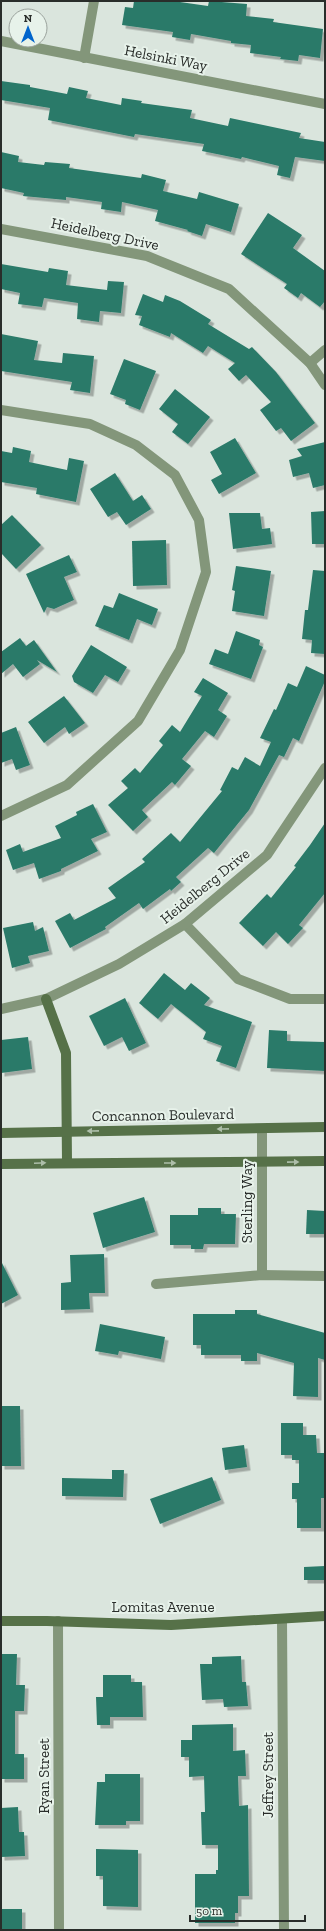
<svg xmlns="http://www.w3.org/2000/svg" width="326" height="1931" viewBox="0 0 326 1931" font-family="'Zilla Slab',serif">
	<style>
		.building { fill: #2b7a69; filter: url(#shadow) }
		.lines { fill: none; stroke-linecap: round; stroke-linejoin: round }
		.street { stroke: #83967a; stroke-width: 10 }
		.secondary { stroke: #567148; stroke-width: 10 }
		.oneway { fill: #adbea9 }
		.labels { text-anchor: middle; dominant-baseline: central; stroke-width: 4; stroke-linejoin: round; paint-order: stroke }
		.street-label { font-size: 15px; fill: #292d2a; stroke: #e7f2ea }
	</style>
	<defs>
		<filter id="shadow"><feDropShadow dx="3.5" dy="3.5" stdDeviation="0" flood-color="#0004"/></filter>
	</defs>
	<rect width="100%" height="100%" fill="#dae5dd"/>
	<g class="building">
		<polygon points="134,1 173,1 208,6 209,1 247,4 246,16 274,19 273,22 323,29 320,58 299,55 298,61 280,59 281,57 250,53 251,45 231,43 231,41 191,34 190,40 172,37 173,32 122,25 125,7 133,8"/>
		<polygon points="1,81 30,85 30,87 67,94 69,87 88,91 86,98 121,105 122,98 142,101 141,103 192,110 190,118 228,126 230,118 301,133 299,138 325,142 325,161 295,157 290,178 277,175 279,166 242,157 241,159 202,151 204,144 135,134 134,137 48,120 50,108 1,100"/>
		<polygon points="1,152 19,156 18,162 44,165 45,162 70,164 69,168 141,178 142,174 166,180 163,191 197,199 199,192 239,204 231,232 206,224 202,236 187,231 188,230 155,221 158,210 122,202 121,212 101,209 102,202 66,197 66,200 23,196 24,193 1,188"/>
		<polygon points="268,213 302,235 293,248 325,271 325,301 320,307 301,293 298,298 284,288 287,284 241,254"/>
		<polygon points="1,264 48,272 49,268 68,271 66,285 107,290 108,281 124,282 121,313 100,311 99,322 77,319 78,303 44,298 42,307 18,304 20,293 1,289"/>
		<polygon points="143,294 163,302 165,295 180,301 211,320 208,324 249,349 252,347 276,372 315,423 291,441 281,428 276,431 260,410 271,402 246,375 239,381 228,369 235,363 208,346 203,353 171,333 170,337 139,325 142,316 135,315"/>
		<polygon points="1,334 38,341 34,360 62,363 63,353 94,356 90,393 70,390 72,382 1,371"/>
		<polygon points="124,359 156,371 140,410 125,404 126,400 110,394"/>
		<polygon points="175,389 210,417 188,444 172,432 178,424 159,409"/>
		<polygon points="235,438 256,473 219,494 211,480 222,474 210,452"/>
		<polygon points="325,442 325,485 313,488 309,473 293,477 289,460 302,456 297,449"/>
		<polygon points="13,447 31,451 29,462 67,470 69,458 84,461 76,502 36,494 37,488 1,482 1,451 12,453"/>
		<polygon points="115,473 133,501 142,495 151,509 126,525 117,512 108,517 90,489"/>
		<polygon points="325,511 325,544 312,544 311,512"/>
		<polygon points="229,513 260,513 262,529 270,528 272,544 233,549"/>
		<polygon points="12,515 41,545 16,569 1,553 1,525"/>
		<polygon points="166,540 167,585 133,586 132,541"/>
		<polygon points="69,555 77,572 64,577 74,600 54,609 47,607 44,613 26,574"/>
		<polygon points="236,566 271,571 264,616 232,611 235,591 232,590"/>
		<polygon points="313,570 325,571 325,654 311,653 312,640 302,639 305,610 308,610"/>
		<polygon points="119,593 158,609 152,625 137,619 129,640 95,626 104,605 113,608"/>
		<polygon points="236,631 260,640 259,645 263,647 251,679 209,664 215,649 228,654"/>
		<polygon points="20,638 26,646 34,640 57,672 37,660 40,664 23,677 13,664 1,674 1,652"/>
		<polygon points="91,645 127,667 118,682 105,675 93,693 74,682 72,676"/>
		<polygon points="306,666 325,675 325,681 299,741 293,738 284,757 279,755 249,810 214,853 208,848 176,877 181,882 171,891 170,889 143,909 139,903 105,927 106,929 70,948 55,921 70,913 74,920 116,898 108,888 145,862 142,859 171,833 180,842 222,791 220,790 232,767 238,770 245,757 260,766 271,742 260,738 274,709 276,710 288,683 297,687"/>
		<polygon points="203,678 228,693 218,710 227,716 214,737 205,731 182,759 191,766 175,785 172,782 142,810 148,817 133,831 108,805 128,788 121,781 135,768 140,773 163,745 159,741 172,725 180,732 202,696 194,692"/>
		<polygon points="64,696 85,723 69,734 65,727 44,743 28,722"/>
		<polygon points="16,727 30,765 16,770 12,759 1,763 1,733"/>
		<polygon points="93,804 107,832 91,839 98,851 61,869 61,871 39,879 34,863 13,870 6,850 20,844 23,852 61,838 55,826 77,815 76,812"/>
		<polygon points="325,823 325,893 299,925 303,928 288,944 276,932 263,946 239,923 267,894 271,898 296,867 294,866 310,845"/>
		<polygon points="33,922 35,931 43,927 49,951 28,956 30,963 12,968 3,928"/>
		<polygon points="164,973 185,990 191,983 210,998 204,1005 252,1022 236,1068 216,1061 222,1046 203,1039 206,1032 171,1004 158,1019 139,1003"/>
		<polygon points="125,998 146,1043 129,1051 122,1037 104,1046 89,1016"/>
		<polygon points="269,1030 287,1031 287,1041 325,1042 325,1071 267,1068"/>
		<polygon points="28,1037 32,1069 1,1073 1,1040"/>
		<polygon points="144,1197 155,1232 103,1248 93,1213"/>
		<polygon points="198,1208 221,1208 221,1214 236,1214 235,1244 204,1244 203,1249 191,1249 191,1245 170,1245 170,1215 198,1215"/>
		<polygon points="307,1210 325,1211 325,1234 306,1234"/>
		<polygon points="104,1254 105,1293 89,1293 90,1309 61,1310 61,1283 71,1282 70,1255"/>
		<polygon points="1,1261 18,1295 1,1304"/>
		<polygon points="235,1310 257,1310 257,1314 325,1333 325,1360 318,1358 318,1397 293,1396 294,1363 257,1353 257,1361 241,1361 241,1355 201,1355 201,1345 193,1345 193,1314 235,1314"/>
		<polygon points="100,1324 165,1337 161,1359 119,1351 118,1355 95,1351"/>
		<polygon points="1,1406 20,1406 21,1466 1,1466"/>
		<polygon points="281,1423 303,1423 303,1435 316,1435 317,1453 325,1453 325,1498 321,1498 321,1528 297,1528 297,1499 292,1499 292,1483 299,1483 299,1460 292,1460 292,1455 281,1455"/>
		<polygon points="244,1445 247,1467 225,1470 222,1448"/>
		<polygon points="112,1470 124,1470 123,1497 62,1496 62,1478 112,1479"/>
		<polygon points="212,1477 221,1500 160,1524 150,1499"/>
		<polygon points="325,1566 325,1580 304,1580 304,1567"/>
		<polygon points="1,1654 17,1654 16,1685 25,1685 24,1711 15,1711 15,1754 24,1754 24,1779 1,1779"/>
		<polygon points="241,1656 242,1682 246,1682 248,1706 224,1707 223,1699 202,1700 200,1664 212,1664 212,1657"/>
		<polygon points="103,1675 131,1675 131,1682 142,1682 143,1717 110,1717 110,1725 97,1725 96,1697 103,1697"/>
		<polygon points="233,1724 233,1751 245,1750 246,1776 238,1776 239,1806 248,1805 249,1896 238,1896 238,1913 235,1913 235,1923 195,1923 195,1874 216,1874 216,1870 218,1870 218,1845 202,1845 201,1812 205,1812 204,1776 189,1777 189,1757 181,1757 181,1740 192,1740 192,1725"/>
		<polygon points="105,1774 140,1774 140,1821 126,1821 126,1825 95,1825 97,1782 105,1782"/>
		<polygon points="18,1807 19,1832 24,1832 25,1856 1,1857 1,1808"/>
		<polygon points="96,1849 138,1850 138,1907 103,1906 103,1876 96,1876"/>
		<rect x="1" y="1909" width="21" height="21"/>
	</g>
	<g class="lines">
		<g class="street">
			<polyline points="1,41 325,104"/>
			<polyline points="84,58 94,1"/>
			<polyline points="1,229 147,256 229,289 310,363 325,385"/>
			<polyline points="310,363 325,350"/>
			<polyline points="1,410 90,424 136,445 175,475 199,520 206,572 180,650 138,721 67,785 1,816"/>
			<polyline points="185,924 238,979 290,999 325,999"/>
			<polyline points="1,1009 46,999 119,964 185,924 267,855 325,768"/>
			<polyline points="262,1129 262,1275"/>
			<polyline points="156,1284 262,1275 325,1276"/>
			<polyline points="282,1619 284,1930"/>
			<polyline points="58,1621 59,1930"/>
		</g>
		<g class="secondary">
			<polyline points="46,999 66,1053 67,1162"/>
			<polyline points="1,1133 325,1127"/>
			<polyline points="1,1164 325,1161"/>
			<polyline points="1,1621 47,1621 171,1625 325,1616"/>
		</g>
	</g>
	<defs><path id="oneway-solid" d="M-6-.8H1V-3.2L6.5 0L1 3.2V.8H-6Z"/></defs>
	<g class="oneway">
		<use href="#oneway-solid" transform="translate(223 1129) rotate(179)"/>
		<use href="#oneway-solid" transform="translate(93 1131) rotate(179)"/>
		<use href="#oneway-solid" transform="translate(293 1162) rotate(-1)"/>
		<use href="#oneway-solid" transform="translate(40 1163) rotate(-2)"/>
		<use href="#oneway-solid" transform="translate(170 1163)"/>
	</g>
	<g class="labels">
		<g class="street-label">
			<text transform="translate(166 58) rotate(11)">Helsinki Way</text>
			<text transform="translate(105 234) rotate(12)">Heidelberg Drive</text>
			<text transform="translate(205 886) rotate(-39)">Heidelberg Drive</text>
			<text transform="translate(163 1115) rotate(-1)">Concannon Boulevard</text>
			<text transform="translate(247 1202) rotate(-90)">Sterling Way</text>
			<text x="163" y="1607">Lomitas Avenue</text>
			<text transform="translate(268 1775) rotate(-90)">Jeffrey Street</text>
			<text transform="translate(44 1776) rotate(-90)">Ryan Street</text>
		</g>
	</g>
	<rect width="326" height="1931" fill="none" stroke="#292d2a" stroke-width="4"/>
	<g transform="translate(28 28)"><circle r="19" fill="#e7f2ea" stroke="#9ba39d"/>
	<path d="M0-3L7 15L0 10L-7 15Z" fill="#0064cc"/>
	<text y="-6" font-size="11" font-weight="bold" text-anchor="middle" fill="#292d2a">N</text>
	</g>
	<path d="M190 1915v6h115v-6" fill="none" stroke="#292d2a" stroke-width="2"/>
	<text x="196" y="1915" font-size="12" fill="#292d2a" stroke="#e7f2ea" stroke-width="3" paint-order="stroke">50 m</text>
</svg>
